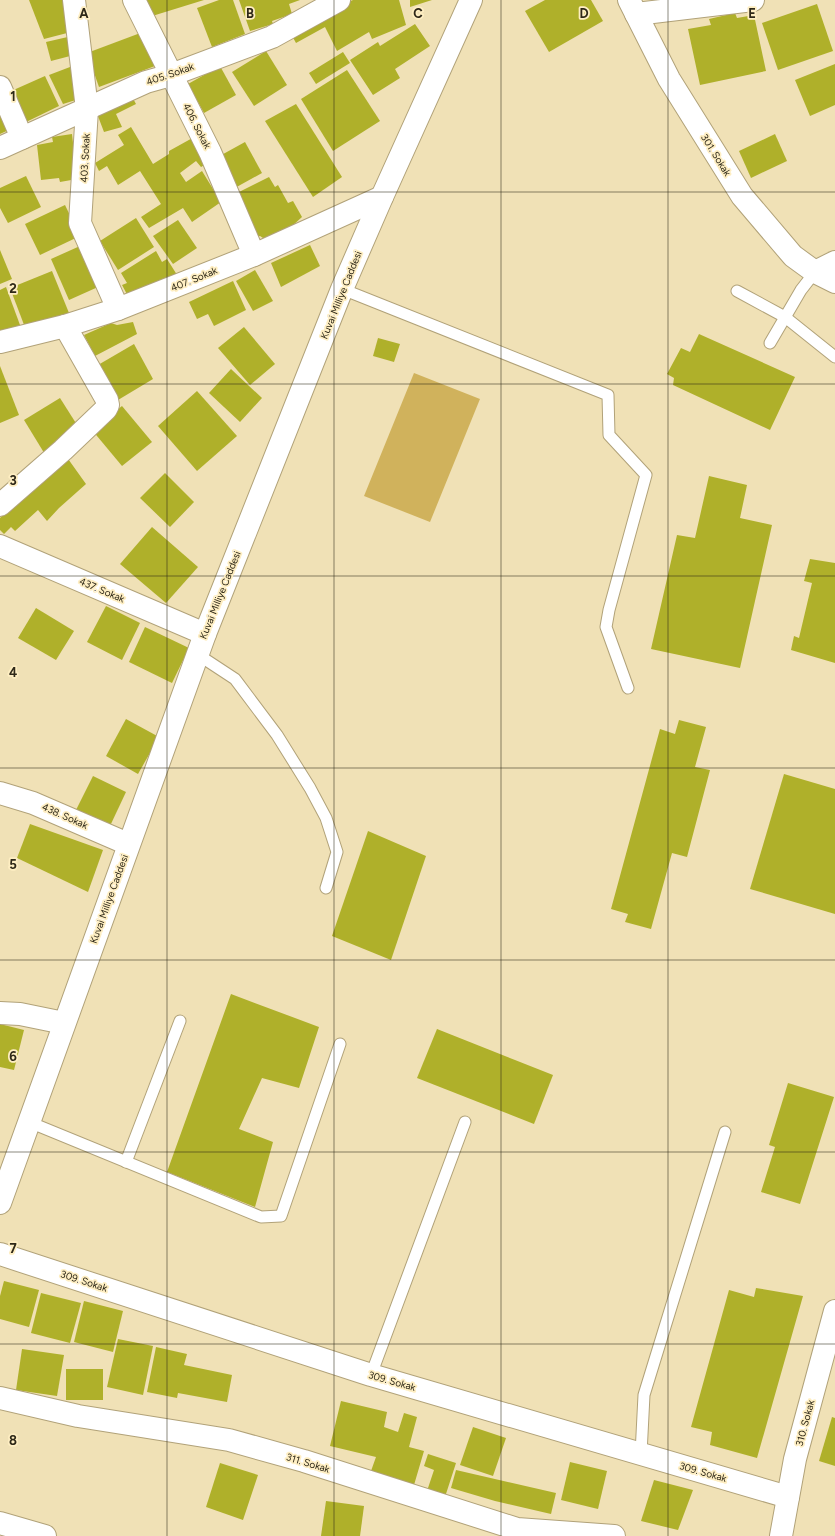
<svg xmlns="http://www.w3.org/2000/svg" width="835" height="1536" viewBox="0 0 835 1536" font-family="Figtree,sans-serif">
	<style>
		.green { fill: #d0b25c }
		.building { fill: #afb02a }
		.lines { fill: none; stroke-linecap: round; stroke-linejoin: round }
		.lane-casing { stroke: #b1a279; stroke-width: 13 }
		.street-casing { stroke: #b1a279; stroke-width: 24 }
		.secondary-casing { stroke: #b1a279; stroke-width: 24 }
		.lane { stroke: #fff; stroke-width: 11 }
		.street { stroke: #fff; stroke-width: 22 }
		.secondary { stroke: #fff; stroke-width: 22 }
		.grid { fill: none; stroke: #2e2818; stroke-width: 1; stroke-opacity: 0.55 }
		.labels { text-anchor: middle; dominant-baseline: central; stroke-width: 3.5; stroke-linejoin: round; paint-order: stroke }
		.street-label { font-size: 10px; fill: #2e2818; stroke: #feeec2 }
		.grid-label { font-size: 13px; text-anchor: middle; font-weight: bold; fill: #2e2818; stroke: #feeec2; stroke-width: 3.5; stroke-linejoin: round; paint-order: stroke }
	</style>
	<rect width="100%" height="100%" fill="#f0e1b6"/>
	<polygon class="green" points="414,373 480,399 430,522 364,496"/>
	<g class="building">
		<polygon points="29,0 63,0 71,32 44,39"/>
		<polygon points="143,0 204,0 149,17"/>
		<polygon points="219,0 233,0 245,34 212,47 197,8"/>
		<polygon points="239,0 300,0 289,4 292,14 272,21 273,24 250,31"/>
		<polygon points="353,0 399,0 406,25 372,39 369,32 337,51 325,27 296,43 290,32 324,12"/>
		<polygon points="410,0 432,0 410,7"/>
		<polygon points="545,0 591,0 603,21 549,52 525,11"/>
		<polygon points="817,4 833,51 778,70 762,23"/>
		<polygon points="735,13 737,18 754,15 766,71 700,85 688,29 711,25 709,19"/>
		<polygon points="415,24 430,46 395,69 400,78 373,95 350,60 378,42 380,46"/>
		<polygon points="143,32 155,66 99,87 87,53"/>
		<polygon points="72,36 74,55 51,61 46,42"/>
		<polygon points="266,51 287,85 254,106 232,72"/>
		<polygon points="343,52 350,63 316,84 309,73"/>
		<polygon points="835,64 835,105 810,116 795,80"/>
		<polygon points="220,66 236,95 204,113 188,84"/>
		<polygon points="70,67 79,99 63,104 49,75"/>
		<polygon points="347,70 380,121 333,151 301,99"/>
		<polygon points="45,76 59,106 24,123 9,92"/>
		<polygon points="130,93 136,104 116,114 122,127 104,132 96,111"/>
		<polygon points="296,104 342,177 313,197 265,121"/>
		<polygon points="0,111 11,129 0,134"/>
		<polygon points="131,127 153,164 169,154 169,151 196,136 210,162 201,167 196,161 180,173 186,182 202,171 221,202 192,222 183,208 149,228 141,217 161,204 140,171 118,185 107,166 99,171 95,163 124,145 118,135"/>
		<polygon points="72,134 77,179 60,182 59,178 41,180 37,145 53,142 52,137"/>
		<polygon points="775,134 787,161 751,178 739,151"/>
		<polygon points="245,142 262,173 233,189 216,158"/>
		<polygon points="26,176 41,207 8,223 0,208 0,188"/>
		<polygon points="269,177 275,187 278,185 288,203 293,201 302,217 291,227 268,238 263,238 260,236 256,237 235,194"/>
		<polygon points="65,205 80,236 40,255 25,224"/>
		<polygon points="136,218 154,247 118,270 100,241"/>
		<polygon points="178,220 197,248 173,264 153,236"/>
		<polygon points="310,245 320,266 281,287 271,263"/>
		<polygon points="80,246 98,287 69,300 51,259"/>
		<polygon points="0,250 12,279 0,284"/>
		<polygon points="156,251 162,262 167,259 179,278 129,298 122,285 127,283 121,273"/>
		<polygon points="255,270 273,301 253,311 236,281"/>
		<polygon points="52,271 69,313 26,330 10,288"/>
		<polygon points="233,281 246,310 214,326 208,314 197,319 189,302"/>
		<polygon points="6,287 20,325 0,332 0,290"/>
		<polygon points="133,322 137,334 95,356 84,335 111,323 117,325"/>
		<polygon points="244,327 275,364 250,385 218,348"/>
		<polygon points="699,334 795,377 770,430 673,385 674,378 667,374 681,348 690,352"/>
		<polygon points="378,338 400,344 394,362 373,356"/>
		<polygon points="134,344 153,379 118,400 98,365"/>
		<polygon points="0,366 19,415 0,423"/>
		<polygon points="231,369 262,398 240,422 209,393"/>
		<polygon points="197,391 237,436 197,471 158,426"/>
		<polygon points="60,398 79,428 46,456 24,420"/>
		<polygon points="122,406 152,442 122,466 92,430"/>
		<polygon points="66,456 86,484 59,508 47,521 38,510 15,531 11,527 4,534 0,530 0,518"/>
		<polygon points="165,473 194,502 170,527 140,498"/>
		<polygon points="709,476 747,485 740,518 772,525 740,668 651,649 677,535 695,538"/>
		<polygon points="152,527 198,567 166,603 120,564"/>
		<polygon points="810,559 835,563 835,663 791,650 794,636 799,638 812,583 804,581"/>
		<polygon points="106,606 140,623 122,660 87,642"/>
		<polygon points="36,608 74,631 56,660 18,638"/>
		<polygon points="145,627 189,648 172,683 129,662"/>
		<polygon points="126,719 159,737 138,774 106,756"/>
		<polygon points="679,720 706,727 695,767 710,770 687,857 672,853 651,929 625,922 628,914 611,909 660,729 675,734"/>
		<polygon points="784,774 835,789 835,914 750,889"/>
		<polygon points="93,776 126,792 110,826 76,810"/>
		<polygon points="30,824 103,850 88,892 17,858"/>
		<polygon points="368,831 426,856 391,960 332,936"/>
		<polygon points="231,994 319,1027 299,1088 262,1078 239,1129 273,1142 255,1207 167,1172"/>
		<polygon points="0,1024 24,1030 14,1070 0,1067"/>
		<polygon points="437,1029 553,1075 534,1124 417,1078"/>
		<polygon points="788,1083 834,1097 800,1204 761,1192 775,1147 769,1145"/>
		<polygon points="4,1281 39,1290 29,1327 0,1319 0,1296"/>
		<polygon points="756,1288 803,1296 757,1458 710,1445 712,1432 691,1427 729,1290 754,1297"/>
		<polygon points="41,1293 81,1303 70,1343 31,1333"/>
		<polygon points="84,1301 123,1311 113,1352 74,1342"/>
		<polygon points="118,1339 153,1346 143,1395 107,1387"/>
		<polygon points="156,1347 187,1354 184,1365 232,1375 227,1402 178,1393 177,1398 147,1392"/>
		<polygon points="22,1349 64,1355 57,1396 16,1390"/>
		<rect x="66" y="1369" width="37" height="31"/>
		<polygon points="341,1401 387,1412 384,1427 398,1432 404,1413 417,1417 409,1447 424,1451 414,1485 371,1471 376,1457 330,1446"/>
		<polygon points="832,1417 835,1418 835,1466 819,1461"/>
		<polygon points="473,1427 506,1438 493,1476 460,1465"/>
		<polygon points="428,1454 456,1463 445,1497 427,1491 434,1470 424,1466"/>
		<polygon points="570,1462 607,1471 598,1509 561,1500"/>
		<polygon points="220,1463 258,1475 243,1520 206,1507"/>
		<polygon points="456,1470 556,1493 551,1514 495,1501 451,1488"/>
		<polygon points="654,1480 693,1490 678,1530 641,1521"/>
		<polygon points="326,1501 364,1506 360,1536 321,1536"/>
	</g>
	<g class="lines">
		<g class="lane-casing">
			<g id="lane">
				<polyline points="342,289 608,395 609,435 646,475 609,610 606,627 628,688"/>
				<polyline points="737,291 785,317 835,357"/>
				<polyline points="770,343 801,290 815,272"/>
				<polyline points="197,654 235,679 277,735 310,788 326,818 337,852 326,888"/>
				<polyline points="29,1122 261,1217 281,1216 340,1044"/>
				<polyline points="126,1162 180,1021"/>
				<polyline points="371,1375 465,1122"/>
				<polyline points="641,1454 644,1395 725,1132"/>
			</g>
		</g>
		<g class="street-casing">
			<g id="street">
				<polyline points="74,0 87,109 80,223 118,309"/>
				<polyline points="134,0 210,152 254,255"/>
				<polyline points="629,0 669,79 742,196 793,256 815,272 835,282"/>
				<polyline points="636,14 753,0"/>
				<polyline points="0,87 22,138"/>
				<polyline points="0,148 146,82 171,75 272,37 339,0"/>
				<polyline points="815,272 835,262"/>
				<polyline points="0,342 65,326 118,309 254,255 382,197"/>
				<polyline points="0,505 63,450 106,409 108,405 107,400 65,326"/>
				<polyline points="0,546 205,634"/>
				<polyline points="0,793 33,803 128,844"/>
				<polyline points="0,1013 20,1014 64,1023"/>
				<polyline points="0,1254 371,1375 788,1497"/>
				<polyline points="0,1398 78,1416 229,1440 304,1461 517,1529 614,1536"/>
				<polyline points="0,1523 45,1536"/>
				<polyline points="781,1536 795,1459 835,1311"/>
			</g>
		</g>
		<g class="secondary-casing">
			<polyline id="secondary" points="0,1203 205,634 342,289 382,197 471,0"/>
		</g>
		<use href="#lane" class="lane"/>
		<use href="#street" class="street"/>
		<use href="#secondary" class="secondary"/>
	</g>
	<path class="grid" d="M167,0V1536M334,0V1536M501,0V1536M668,0V1536M0,192H835M0,384H835M0,576H835M0,768H835M0,960H835M0,1152H835M0,1344H835"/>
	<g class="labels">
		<g class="street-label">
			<text transform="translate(170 74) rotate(-19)">405. Sokak</text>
			<text transform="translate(197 126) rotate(63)">406. Sokak</text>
			<text transform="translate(716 155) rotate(58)">301. Sokak</text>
			<text transform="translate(85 158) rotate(-87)">403. Sokak</text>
			<text transform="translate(194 279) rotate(-22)">407. Sokak</text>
			<text transform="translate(341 295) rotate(-68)">Kuvai Milliye Caddesi</text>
			<text transform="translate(102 590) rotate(23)">437. Sokak</text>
			<text transform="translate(220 595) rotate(-68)">Kuvai Milliye Caddesi</text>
			<text transform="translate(65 816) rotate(24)">438. Sokak</text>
			<text transform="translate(109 899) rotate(-70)">Kuvai Milliye Caddesi</text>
			<text transform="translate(84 1281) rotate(18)">309. Sokak</text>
			<text transform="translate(392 1381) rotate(16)">309. Sokak</text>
			<text transform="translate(805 1423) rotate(-75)">310. Sokak</text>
			<text transform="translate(308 1463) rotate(17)">311. Sokak</text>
			<text transform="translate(703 1472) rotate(16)">309. Sokak</text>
		</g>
	</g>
	<g class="grid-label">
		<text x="84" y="18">A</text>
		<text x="250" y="18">B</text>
		<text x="418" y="18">C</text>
		<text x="584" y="18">D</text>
		<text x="752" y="18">E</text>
		<text x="13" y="101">1</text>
		<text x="13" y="293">2</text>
		<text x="13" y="485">3</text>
		<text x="13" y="677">4</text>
		<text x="13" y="869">5</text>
		<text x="13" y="1061">6</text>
		<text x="13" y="1253">7</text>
		<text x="13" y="1445">8</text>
	</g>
</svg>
